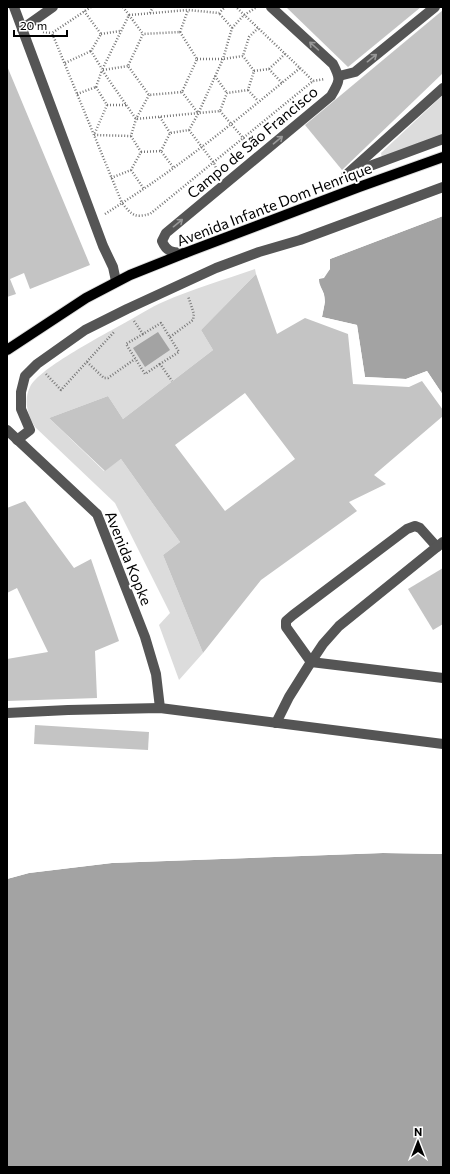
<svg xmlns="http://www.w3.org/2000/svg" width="450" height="1174" viewBox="0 0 450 1174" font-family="Commissioner,sans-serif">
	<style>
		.green { fill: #dcdcdc }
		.water { fill: #a3a3a3 }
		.pier { fill: #fff }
		.building { fill: #c4c4c4; fill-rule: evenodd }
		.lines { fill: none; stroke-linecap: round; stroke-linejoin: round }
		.major-casing { stroke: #dbdbdb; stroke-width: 12 }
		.path { stroke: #777; stroke-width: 2.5; stroke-dasharray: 1 2; stroke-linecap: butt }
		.minor { stroke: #555; stroke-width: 10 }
		.major { stroke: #000; stroke-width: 10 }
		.oneway { stroke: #999 }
		.labels { text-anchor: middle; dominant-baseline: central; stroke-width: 4; stroke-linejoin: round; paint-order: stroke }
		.street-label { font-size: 15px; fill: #000; stroke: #fff }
	</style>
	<rect width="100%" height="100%" fill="#fff"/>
	<g class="green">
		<polygon points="443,95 443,135 382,158 381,153"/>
		<path d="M255,269L256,274L201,330L213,350L123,419L108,396L49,418L104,471L121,459L180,542L163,555L203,653L179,680L159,625L170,613L115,503L35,427C28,415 23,401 30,387C39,368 107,333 128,321C139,315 151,307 163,302C192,289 224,280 255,269Z"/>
	</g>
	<g class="water">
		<path d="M443,216V395L427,371L406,379L365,377L357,325L322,317C323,310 326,302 324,295C323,289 319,286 319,279L330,269V259Z"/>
		<polygon points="158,332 170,350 145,367 133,348"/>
		<polygon points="383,853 443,854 443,1167 7,1167 7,879 29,873 112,863"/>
	</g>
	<g class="pier">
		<polygon points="443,214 443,216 330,259 330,269 324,278 319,279 319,284 324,294 325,302 322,317 357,325 365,377 406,379 427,371 443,395 443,397 426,373 406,381 364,378 355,326 320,318 323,302 322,295 317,284 317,278 322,276 328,269 329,257"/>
		<polygon points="383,851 443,852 443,854 383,853 112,863 29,873 7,879 7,877 28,871 111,861"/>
	</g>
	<g class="building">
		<polygon points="286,7 421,7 348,67"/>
		<polygon points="443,10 443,73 342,170 305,125"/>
		<polygon points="7,66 90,265 30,289 24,273 10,279 16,294 7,297"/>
		<path d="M256,274L277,334L305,318L348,334L353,384L409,387L422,381L443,410V416L374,475L386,484L349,502L357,511L261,580L203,653L163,555L180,542L121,459L105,471L49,418L108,396L123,419L213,350L201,330ZM245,393L295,459L225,511L175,445Z"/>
		<polygon points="25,501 74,568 91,559 119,641 95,651 97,698 7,701 7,659 48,652 17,588 7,593 7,508"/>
		<polygon points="443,568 443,624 433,630 408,589"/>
		<polygon points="35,725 149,732 148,750 34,744"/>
	</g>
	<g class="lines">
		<g class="major-casing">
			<polyline id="major" points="7,350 86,298 130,275 185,253 359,187 443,157"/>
		</g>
		<g class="path">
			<path d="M91,7L52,33L122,203C185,163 243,115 300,68L236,7"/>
			<polyline points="123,7 129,15 102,70 136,119 220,111 227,93 248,90 254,71 243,56"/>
			<polyline points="84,11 101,34 91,51 102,69"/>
			<polyline points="150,13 153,7"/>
			<polyline points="129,15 188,10 219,13 225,7"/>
			<polyline points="129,15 143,34"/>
			<polyline points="232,28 244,15 257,7"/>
			<polyline points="43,32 52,33"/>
			<polygon points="180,32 197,59 182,92 149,95 128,66 143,34"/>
			<polyline points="180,32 188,10"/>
			<polyline points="101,34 120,31"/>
			<polyline points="197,59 223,59 243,56 249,37 258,28"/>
			<polyline points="65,63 91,51"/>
			<polyline points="300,68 313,81"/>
			<polyline points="269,69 285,54"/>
			<polyline points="103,70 128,66"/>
			<polyline points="254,71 269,69 282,83"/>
			<polyline points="215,76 227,93"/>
			<polyline points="96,87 107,105 94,135 131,136 136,119 149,95"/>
			<polyline points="96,87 102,70"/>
			<polyline points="248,90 258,101"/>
			<polyline points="182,92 198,113"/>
			<polyline points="77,94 96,87"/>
			<polyline points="107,105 126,105"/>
			<polyline points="220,111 244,139"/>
			<polyline points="160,117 170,133"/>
			<polyline points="189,130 214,163 218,173"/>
			<polyline points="161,151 170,133 189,130 198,114 223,59 232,28 219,13"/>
			<polyline points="141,152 161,151 173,167"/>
			<polyline points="131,170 144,189"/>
			<polyline points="111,178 131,170 141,152 131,136"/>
			<path d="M105,214L122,203C132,215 134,218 150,214L313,81L325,79"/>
			<polyline points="134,321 143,334 161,323 179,352 160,364 172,381"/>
			<polyline points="143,334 126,344 145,374 160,364"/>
			<polyline points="170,337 193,320 194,314 188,296"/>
			<polyline points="87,362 104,378 108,378 135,359"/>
			<polyline points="46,374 61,390 114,332"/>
		</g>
		<g class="minor">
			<polyline points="14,7 103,246 113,267 116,281"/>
			<polyline points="22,29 53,7"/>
			<polyline points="339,76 355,72 435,7"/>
			<polyline points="351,173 443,139"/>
			<polyline points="346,175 443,88"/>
			<path d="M185,253C173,252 167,253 162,241L166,233L331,96C340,81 341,79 333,64L271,7"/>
			<polyline points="7,430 97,514 145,637 156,674 160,708"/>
			<polyline points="17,440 30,430 21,409 21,392 25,376 37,364 85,330 127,309 216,268 259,252 300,240 443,187"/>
			<polyline points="437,547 420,528 415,526 407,529 293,615 286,621 286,627 311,662 443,678"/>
			<polyline points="7,713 68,710 160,708 443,744"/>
			<polyline points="276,723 289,697 311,662 323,644 339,626 443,542"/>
		</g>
		<use href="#major" class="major"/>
	</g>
	<defs><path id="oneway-shaft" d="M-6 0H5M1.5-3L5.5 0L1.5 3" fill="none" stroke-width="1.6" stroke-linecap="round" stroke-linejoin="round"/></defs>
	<g class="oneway">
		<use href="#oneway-shaft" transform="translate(314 46) rotate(-138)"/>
		<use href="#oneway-shaft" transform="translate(372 58) rotate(-39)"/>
		<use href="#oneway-shaft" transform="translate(278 140) rotate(-40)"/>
		<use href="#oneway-shaft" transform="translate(178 223) rotate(-39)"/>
	</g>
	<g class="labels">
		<g class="street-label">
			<text transform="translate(252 142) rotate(-40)">Campo de São Francisco</text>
			<text transform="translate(274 204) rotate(-21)">Avenida Infante Dom Henrique</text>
			<text transform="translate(129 558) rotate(68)">Avenida Kopke</text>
		</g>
	</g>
	<rect width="450" height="1174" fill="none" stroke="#000000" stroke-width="16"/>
	<g transform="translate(418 1142)" stroke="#ffffff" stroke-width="3" paint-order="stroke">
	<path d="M0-3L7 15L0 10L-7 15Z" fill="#000000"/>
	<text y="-6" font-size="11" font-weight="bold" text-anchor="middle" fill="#000000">N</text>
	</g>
	<path d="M14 30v6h53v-6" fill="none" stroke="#000000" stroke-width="2"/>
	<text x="20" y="30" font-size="12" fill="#000000" stroke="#ffffff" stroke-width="3" paint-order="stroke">20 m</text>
</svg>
